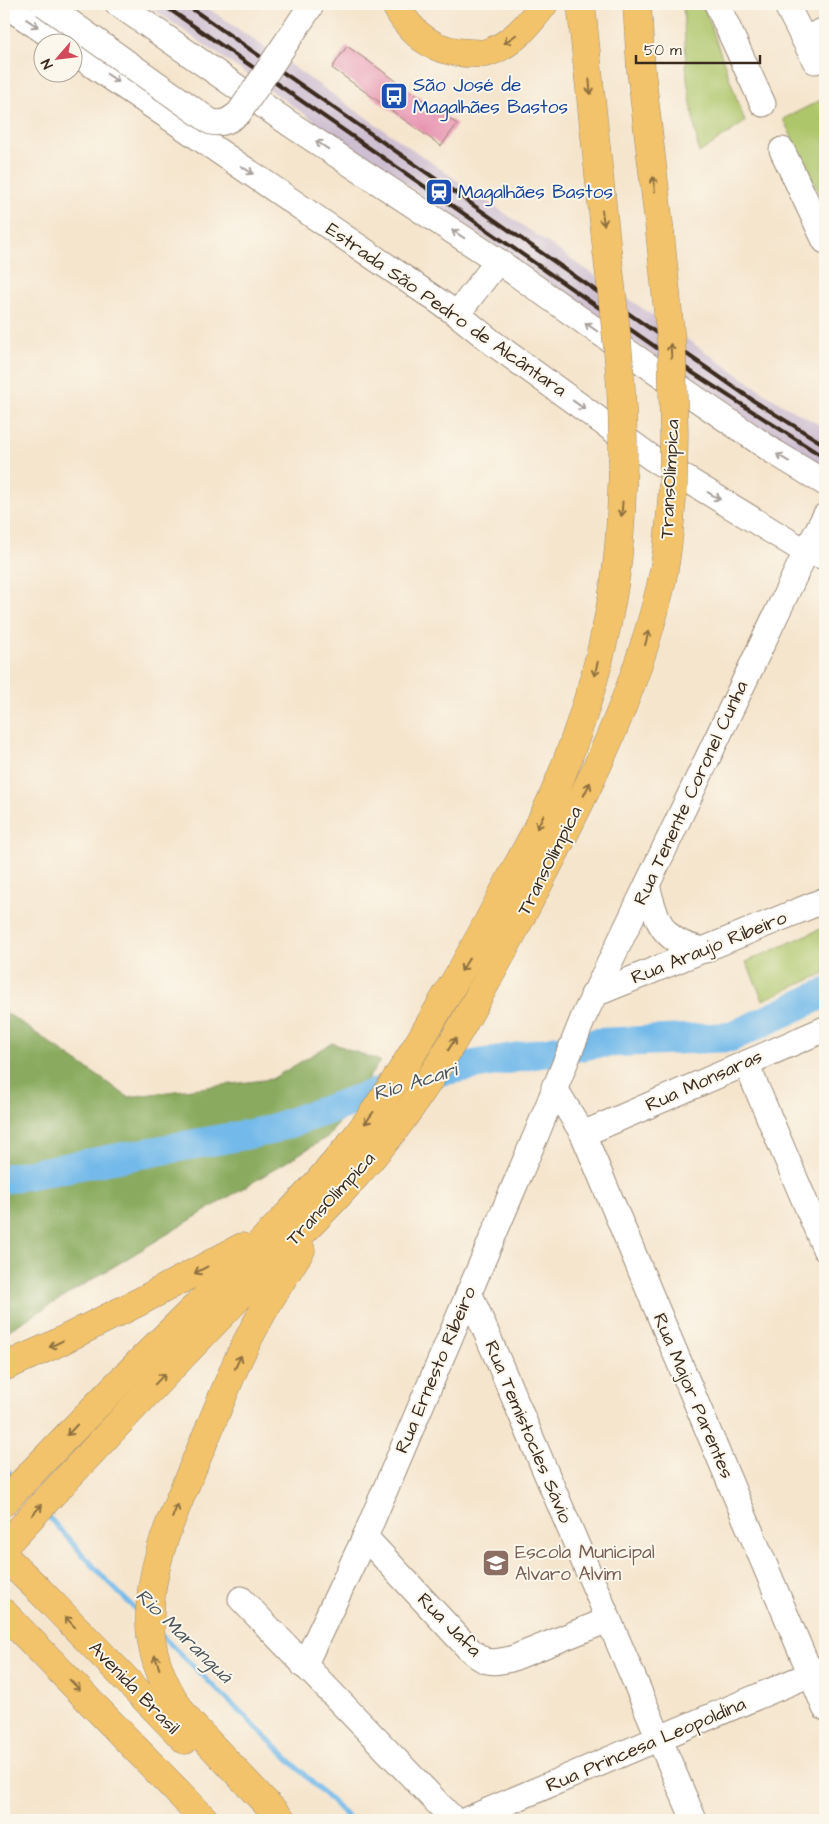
<svg xmlns="http://www.w3.org/2000/svg" width="829" height="1824" viewBox="0 0 829 1824" font-family="'Architects Daughter',sans-serif">
	<style>
		.industrial { fill: #cebed1 }
		.green { fill: #aec66b; stroke: #747844 }
		.forest { fill: #8aab5f; stroke: #626a3e }
		.lines { fill: none; stroke-linecap: round; stroke-linejoin: round }
		.stream { stroke: #73baea; stroke-width: 5 }
		.river { stroke: #73baea; stroke-width: 30 }
		.building { fill: #e793b0 }
		.minor-casing { stroke: #988876; stroke-width: 27 }
		.highway-casing { stroke: #988876; stroke-width: 29 }
		.minor { stroke: #fff; stroke-width: 25 }
		.highway { stroke: #f2c36a; stroke-width: 28 }
		.rail { stroke: #3b2a1e; stroke-width: 4 }
		.minor-bridge-casing { stroke: #988876; stroke-width: 27; stroke-linecap: butt }
		.highway-bridge-casing { stroke: #988876; stroke-width: 29; stroke-linecap: butt }
		.minor-bridge { stroke: #fff; stroke-width: 25 }
		.highway-bridge { stroke: #f2c36a; stroke-width: 28 }
		.oneway { stroke: #a79f9a }
		.oneway2 { stroke: #8d6f40 }
		.labels { text-anchor: middle; dominant-baseline: central; stroke-width: 4; stroke-linejoin: round; paint-order: stroke }
		.transit-label { font-size: 19px; fill: #164399; stroke: #fbf7ec; text-anchor: start }
		.street-label { font-size: 19px; fill: #3b2a1e; stroke: #fbf7ec }
		.education-label { font-size: 19px; fill: #785e54; stroke: #fbf7ec; text-anchor: start }
		.water-label { font-size: 20px; font-style: italic; fill: #4c555b; stroke: #fbf7ec }
	</style>
	<rect width="100%" height="100%" fill="#fbf7ec"/>
	<filter id="ink" filterUnits="userSpaceOnUse"><feTurbulence type="fractalNoise" baseFrequency=".02" numOctaves="2"/><feDisplacementMap in="SourceGraphic" scale="10" xChannelSelector="R" yChannelSelector="G"/><feConvolveMatrix kernelMatrix="1 2 1 2 8 2 1 2 1" color-interpolation-filters="sRGB"/></filter>
	<filter id="wash" filterUnits="userSpaceOnUse"><feTurbulence type="fractalNoise" baseFrequency=".0096" numOctaves="4" result="noise"/><feDisplacementMap in="SourceGraphic" scale="20" xChannelSelector="R" yChannelSelector="G"/><feGaussianBlur stdDeviation="1.12" result="paint"/><feColorMatrix in="noise" values="0 0 0 0 0 0 0 0 0 0 0 0 0 0 0 0 0 1.4 0 .05"/><feComposite in="paint" operator="in"/></filter>
	<g filter="url(#wash)">
		<rect width="100%" height="100%" fill="#f5e5cd"/>
		<polygon class="industrial" points="145,4 202,4 775,400 825,428 825,471 814,466"/>
		<g class="green">
			<polygon points="683,4 703,4 745,122 699,153 687,80"/>
			<polygon points="825,98 825,206 783,119"/>
			<polygon points="825,927 825,973 763,1000 746,962"/>
		</g>
		<polygon class="forest" points="4,1011 128,1097 272,1079 332,1043 380,1061 329,1136 4,1333"/>
		<g class="lines">
			<g class="stream">
				<polyline points="4,1467 14,1478"/>
				<polyline points="45,1513 106,1580 140,1614"/>
				<polyline points="162,1636 351,1820"/>
			</g>
			<polyline class="river" points="4,1179 266,1131 440,1071 597,1043 731,1037 825,993"/>
		</g>
		<g id="blocks">
			<polygon class="building" points="347,46 457,124 441,146 332,68"/>
		</g>
	</g>
	<g filter="url(#ink)">
		<use href="#blocks" fill-opacity="0" stroke="#988876" stroke-width="1"/>
		<g class="lines">
			<g class="minor-casing">
				<g id="minor">
					<polyline points="4,4 60,42"/>
					<polyline points="118,4 290,124 498,261 590,326 774,452 825,483"/>
					<polyline points="717,4 763,104"/>
					<polyline points="786,4 815,61"/>
					<polyline points="804,39 825,30"/>
					<polyline points="72,51 457,314 493,343 652,458 806,552 825,557"/>
					<polyline points="782,150 825,241"/>
					<polyline points="457,314 498,261"/>
					<path d="M647,885C657,924 664,944 706,950"/>
					<polyline points="593,995 825,900"/>
					<polyline points="746,1063 825,1249"/>
					<polyline points="554,1087 583,1134 825,1708"/>
					<polyline points="583,1134 825,1029"/>
					<polyline points="469,1292 694,1820"/>
					<path d="M365,1537L468,1648C485,1663 488,1664 511,1659L608,1620"/>
					<polyline points="241,1599 454,1820"/>
					<polyline points="304,1666 365,1537 537,1133 584,1016 647,885 806,552 825,516"/>
					<polyline points="466,1820 825,1668"/>
				</g>
			</g>
			<g class="highway-casing">
				<g id="highway">
					<path d="M395,4C411,35 435,53 471,53C475,53 482,54 486,53C511,46 529,24 544,4"/>
					<polyline points="581,4 607,251"/>
					<polyline points="637,4 641,70 660,233"/>
					<polyline points="4,1367 51,1346 139,1302 242,1247"/>
					<path d="M4,1502C58,1445 113,1387 170,1332C231,1272 294,1213 348,1147C387,1098 419,1043 450,989C474,950 495,909 516,868C531,841 547,813 558,784C585,717 606,645 616,573C621,536 622,498 623,461"/>
					<path d="M4,1546C81,1463 159,1380 238,1298C291,1243 348,1190 395,1129C444,1064 482,991 520,919C576,814 632,707 660,589C668,556 670,521 673,487"/>
					<polyline points="4,1556 40,1591 185,1740"/>
					<polyline points="4,1613 205,1820"/>
					<path d="M282,1820L190,1723C168,1695 152,1663 150,1626C147,1564 176,1509 199,1453C212,1423 224,1392 237,1362C255,1323 277,1286 301,1250"/>
				</g>
			</g>
			<use href="#minor" class="minor"/>
			<use href="#highway" class="highway"/>
			<g class="rail">
				<polyline points="162,4 693,373 825,458"/>
				<polyline points="185,4 754,401 825,445"/>
			</g>
			<g class="minor-bridge-casing">
				<path id="minor-bridge" d="M44,4L211,122C223,125 230,120 239,113L312,4"/>
			</g>
			<g class="highway-bridge-casing">
				<g id="highway-bridge">
					<polyline points="660,233 672,352 674,434 673,487"/>
					<path d="M607,251C615,320 624,390 623,461"/>
				</g>
			</g>
			<use href="#minor-bridge" class="minor-bridge"/>
			<use href="#highway-bridge" class="highway-bridge"/>
		</g>
		<defs><path id="oneway-shaft" d="M-6 0H5M1.5-3L5.5 0L1.5 3" fill="none" stroke-width="1.6" stroke-linecap="round" stroke-linejoin="round" transform="scale(1.25)"/></defs>
		<g class="oneway">
			<use href="#oneway-shaft" transform="translate(32 23) rotate(34)"/>
			<use href="#oneway-shaft" transform="translate(113 78) rotate(34)"/>
			<use href="#oneway-shaft" transform="translate(322 145) rotate(-146)"/>
			<use href="#oneway-shaft" transform="translate(247 170) rotate(34)"/>
			<use href="#oneway-shaft" transform="translate(458 234) rotate(-147)"/>
			<use href="#oneway-shaft" transform="translate(591 327) rotate(-145)"/>
			<use href="#oneway-shaft" transform="translate(579 405) rotate(36)"/>
			<use href="#oneway-shaft" transform="translate(783 458) rotate(-149)"/>
			<use href="#oneway-shaft" transform="translate(714 496) rotate(31)"/>
		</g>
		<g class="oneway2">
			<use href="#oneway-shaft" transform="translate(510 39) rotate(145)"/>
			<use href="#oneway-shaft" transform="translate(590 87) rotate(85)"/>
			<use href="#oneway-shaft" transform="translate(654 184) rotate(-97)"/>
			<use href="#oneway-shaft" transform="translate(603 218) rotate(83)"/>
			<use href="#oneway-shaft" transform="translate(671 351) rotate(-94)"/>
			<use href="#oneway-shaft" transform="translate(622 509) rotate(94)"/>
			<use href="#oneway-shaft" transform="translate(647 638) rotate(-75)"/>
			<use href="#oneway-shaft" transform="translate(596 669) rotate(104)"/>
			<use href="#oneway-shaft" transform="translate(587 789) rotate(-64)"/>
			<use href="#oneway-shaft" transform="translate(540 822) rotate(116)"/>
			<use href="#oneway-shaft" transform="translate(465 965) rotate(121)"/>
			<use href="#oneway-shaft" transform="translate(452 1044) rotate(-58)"/>
			<use href="#oneway-shaft" transform="translate(369 1118) rotate(126)"/>
			<use href="#oneway-shaft" transform="translate(201 1270) rotate(152)"/>
			<use href="#oneway-shaft" transform="translate(56 1344) rotate(154)"/>
			<use href="#oneway-shaft" transform="translate(238 1362) rotate(-65)"/>
			<use href="#oneway-shaft" transform="translate(160 1379) rotate(-46)"/>
			<use href="#oneway-shaft" transform="translate(72 1430) rotate(133)"/>
			<use href="#oneway-shaft" transform="translate(37 1510) rotate(-47)"/>
			<use href="#oneway-shaft" transform="translate(175 1511) rotate(-68)"/>
			<use href="#oneway-shaft" transform="translate(70 1622) rotate(-134)"/>
			<use href="#oneway-shaft" transform="translate(157 1662) rotate(-109)"/>
			<use href="#oneway-shaft" transform="translate(75 1685) rotate(45)"/>
		</g>
	</g>
	<defs>
		<g id="bus-square" transform="scale(1.4375)"><rect x="-9" y="-9" width="18" height="18" rx="4" fill="#1a4fb4" stroke="#fbf7ec"/><path d="M-5-6H5V4H4V6H2V4H-2V6H-4V4H-5ZM-3.5-4V0h7V-4ZM-3.5 1.2v1.5H-2V1.2ZM2 1.2v1.5H3.5V1.2Z" fill="#fff"/></g>
		<g id="station-square" transform="scale(1.4375)"><rect x="-9" y="-9" width="18" height="18" rx="4" fill="#1a4fb4" stroke="#fbf7ec"/><path d="M-3-6H3Q5-6 5-4V2Q5 4 3 4L4.5 6H3L1.5 4h-3L-3 6H-4.5L-3 4Q-5 4-5 2V-4Q-5-6-3-6ZM-3.5-4v3h7v-3ZM-3.5 1v1.5H-2V1ZM2 1v1.5H3.5V1Z" fill="#fff"/></g>
		<g id="school-square" transform="scale(1.4375)"><rect x="-9" y="-9" width="18" height="18" rx="4" fill="#8d6e63" stroke="#fbf7ec"/><path d="M0-5L7-2L0 1L-7-2ZM-4 1L0 2.5L4 1V4Q0 6-4 4Z" fill="#fff"/></g>
	</defs>
	<g fill-rule="evenodd">
		<use href="#bus-square" x="394" y="96"/>
		<use href="#station-square" x="439" y="192"/>
		<use href="#school-square" x="496" y="1563"/>
	</g>
	<g class="labels">
		<g class="transit-label">
			<text x="413" y="85">São José de<tspan x="413" dy="22">Magalhães Bastos</tspan></text>
			<text x="458" y="192">Magalhães Bastos</text>
		</g>
		<g class="street-label">
			<text transform="translate(446 310) rotate(35)">Estrada São Pedro de Alcântara</text>
			<text transform="translate(670 479) rotate(-87)">TransOlímpica</text>
			<text transform="translate(691 793) rotate(-65)">Rua Tenente Coronel Cunha</text>
			<text transform="translate(550 861) rotate(-63)">TransOlímpica</text>
			<text transform="translate(709 948) rotate(-22)">Rua Araujo Ribeiro</text>
			<text transform="translate(704 1081) rotate(-24)">Rua Monsaras</text>
			<text transform="translate(331 1199) rotate(-47)">TransOlímpica</text>
			<text transform="translate(436 1370) rotate(-67)">Rua Ernesto Ribeiro</text>
			<text transform="translate(693 1396) rotate(67)">Rua Major Parentes</text>
			<text transform="translate(528 1432) rotate(67)">Rua Temistocles Sávio</text>
			<text transform="translate(449 1625) rotate(45)">Rua Jafa</text>
			<text transform="translate(134 1688) rotate(46)">Avenida Brasil</text>
			<text transform="translate(646 1745) rotate(-23)">Rua Princesa Leopoldina</text>
		</g>
		<g class="education-label">
			<text x="515" y="1552">Escola Municipal<tspan x="515" dy="22">Alvaro Alvim</tspan></text>
		</g>
		<g class="water-label">
			<text transform="translate(415 1082) rotate(-17)">Rio Acari</text>
			<text transform="translate(184 1636) rotate(44)">Rio Maranguá</text>
		</g>
	</g>
	<rect width="829" height="1824" fill="none" stroke="#fbf7ec" stroke-width="20"/>
	<g transform="translate(58 58) rotate(242)"><circle r="24" fill="#fbf7ec" stroke="#aea59a"/>
	<path d="M0-4L9 19L0 12L-9 19Z" fill="#d1495b"/>
	<text y="-8" font-size="14" font-weight="bold" text-anchor="middle" fill="#3b2a1e">N</text>
	</g>
	<path d="M636 55v8h124v-8" fill="none" stroke="#3b2a1e" stroke-width="2.5"/>
	<text x="644" y="55" font-size="15" fill="#3b2a1e" stroke="#fbf7ec" stroke-width="4" paint-order="stroke">50 m</text>
</svg>
